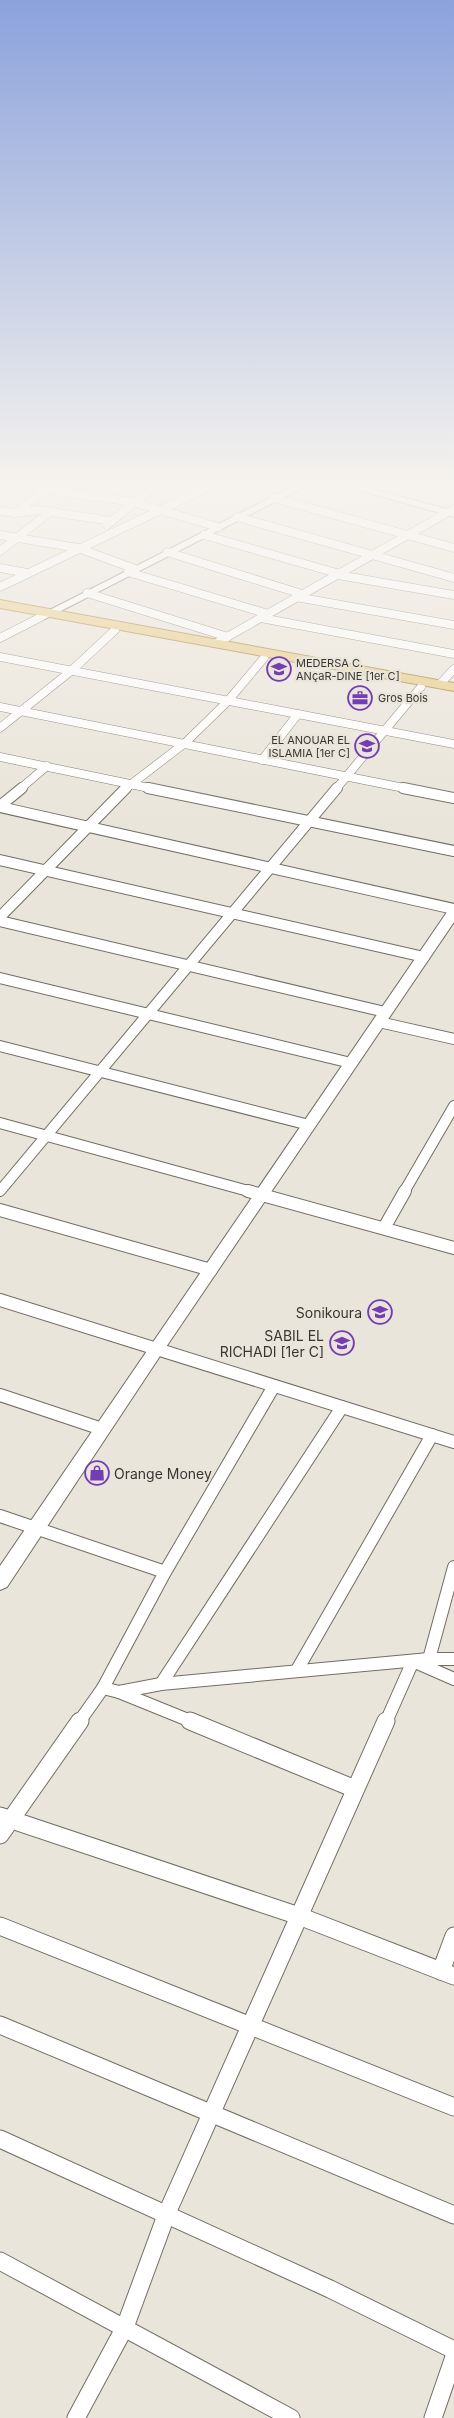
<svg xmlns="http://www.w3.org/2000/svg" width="454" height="2418" viewBox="0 0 454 2418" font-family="Inter,sans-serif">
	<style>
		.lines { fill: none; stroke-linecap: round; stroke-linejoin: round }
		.street-far3-casing { stroke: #726e64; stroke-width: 9 }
		.street-far2-casing { stroke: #726e64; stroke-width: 12 }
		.street-far1-casing { stroke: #726e64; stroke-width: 14 }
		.street-casing { stroke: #726e64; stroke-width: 19 }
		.secondary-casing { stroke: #726e64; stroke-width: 2 }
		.primary-casing { stroke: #a18032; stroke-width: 2 }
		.street-far3 { stroke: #fff; stroke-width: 8 }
		.street-far2 { stroke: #fff; stroke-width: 10 }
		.street-far1 { stroke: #fff; stroke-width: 12 }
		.street { stroke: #fff; stroke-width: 17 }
		.secondary { fill: #fff; fill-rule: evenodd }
		.primary { fill: #e8cb84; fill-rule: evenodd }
		.labels { text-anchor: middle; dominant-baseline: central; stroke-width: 4.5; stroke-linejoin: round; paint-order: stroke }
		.far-poi-label { font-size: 11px; fill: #383632; stroke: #eae5da; text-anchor: start }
		.poi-label { font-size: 14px; fill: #383632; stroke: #eae5da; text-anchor: end }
	</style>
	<rect width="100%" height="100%" fill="#eae5da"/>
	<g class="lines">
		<g class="street-far3-casing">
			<g id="street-far3">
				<polyline points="0,483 133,502 218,527"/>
				<polyline points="274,498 454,548"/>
				<polyline points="0,511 15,513 38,510 112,521"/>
				<polyline points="16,512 58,481"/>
				<polyline points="237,517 454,578"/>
				<polyline points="107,525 160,481"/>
				<polyline points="0,535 78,548 135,569"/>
				<polyline points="204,535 340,574"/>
				<polyline points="0,551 51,511"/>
				<polyline points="167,552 302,594"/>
				<polyline points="0,568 27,573"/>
				<polyline points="128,572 268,614"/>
				<polyline points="338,575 454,595"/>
				<polyline points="0,587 221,481"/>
				<polyline points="87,593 228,637"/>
				<polyline points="296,597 454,625"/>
				<polyline points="261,618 454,654"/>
				<polyline points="0,638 41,617"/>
				<polyline points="218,642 454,509"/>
				<polyline points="0,657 454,744"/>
				<polyline points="440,684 454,669"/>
				<polyline points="0,707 409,789"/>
				<polyline points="0,728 71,671 115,630"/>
				<polyline points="0,757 154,789"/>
				<polyline points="262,760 298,714"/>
				<polyline points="20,789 47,766"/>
				<polyline points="125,789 185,743 227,702 264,658"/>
				<polyline points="336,789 421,687"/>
			</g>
		</g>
		<g class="street-far2-casing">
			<g id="street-far2">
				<polyline points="148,788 454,851"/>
				<polyline points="403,788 454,798"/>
				<polyline points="0,806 22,788"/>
				<polyline points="0,807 454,909"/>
				<polyline points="0,860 424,957"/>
				<polyline points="0,917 126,788"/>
				<polyline points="0,921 385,1012"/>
				<polyline points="0,978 351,1063"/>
				<polyline points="379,1022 454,1039"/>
				<polyline points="0,1046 309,1125"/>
				<polyline points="0,1123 252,1192"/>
				<polyline points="0,1191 337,788"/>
				<polyline points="404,1192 454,1106"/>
			</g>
		</g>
		<g class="street-far1-casing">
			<g id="street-far1">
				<polyline points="248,1191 454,1248"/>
				<polyline points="0,1210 211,1270"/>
				<polyline points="384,1228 405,1191"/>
				<polyline points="0,1300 454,1442"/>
				<polyline points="0,1395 102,1429"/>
				<polyline points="0,1516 165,1572"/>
				<polyline points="429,1659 454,1567"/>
				<polyline points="297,1670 432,1435"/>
				<polyline points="161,1684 342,1407"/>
				<polyline points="103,1688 119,1692 161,1684 429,1659 454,1659"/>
				<polyline points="119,1692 193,1722"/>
				<polyline points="79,1722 103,1688 165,1572 274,1386"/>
				<polyline points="386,1722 413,1661 454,1679"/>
			</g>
		</g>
		<g class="street-casing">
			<g id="street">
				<polyline points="190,1721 355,1789"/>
				<polyline points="0,1816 299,1916 454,1976"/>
				<polyline points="0,1835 80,1721"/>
				<polyline points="0,1926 454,2107"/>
				<polyline points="441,1971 454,1936"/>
				<polyline points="0,2025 454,2215"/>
				<polyline points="0,2139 330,2289 454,2350"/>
				<polyline points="0,2261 291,2418"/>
				<polyline points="76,2418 125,2327 167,2213 386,1721"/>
				<polyline points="433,2418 454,2357"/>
			</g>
		</g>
		<g class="secondary-casing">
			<g id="secondary">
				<polygon points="303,481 316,481 45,619 41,620 36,617"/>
				<polygon points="326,481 342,481 454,511 454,517"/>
				<polygon points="454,908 454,922 162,1353 7,1587 0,1590 0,1566 447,912"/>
			</g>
		</g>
		<g class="primary-casing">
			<polygon id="primary" points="0,600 454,683 454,691 0,608"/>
		</g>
		<use href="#street-far3" class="street-far3"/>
		<use href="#street-far2" class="street-far2"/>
		<use href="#street-far1" class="street-far1"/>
		<use href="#street" class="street"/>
		<use href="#secondary" class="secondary"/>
		<use href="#primary" class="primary"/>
	</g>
	<linearGradient id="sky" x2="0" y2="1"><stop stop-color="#8ba2dc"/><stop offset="0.59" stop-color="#f6f3ee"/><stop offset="1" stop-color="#f6f3ee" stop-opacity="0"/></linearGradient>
	<rect width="454" height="820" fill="url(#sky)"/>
	<defs>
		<g id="school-ring" transform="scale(1.25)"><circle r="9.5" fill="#eae5da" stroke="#743db4" stroke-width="1.5"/><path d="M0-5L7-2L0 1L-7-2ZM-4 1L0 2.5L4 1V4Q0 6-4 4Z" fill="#743db4"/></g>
		<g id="office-ring" transform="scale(1.25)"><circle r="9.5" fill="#eae5da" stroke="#743db4" stroke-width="1.5"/><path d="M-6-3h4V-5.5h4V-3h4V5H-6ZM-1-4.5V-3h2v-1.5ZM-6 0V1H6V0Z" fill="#743db4"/></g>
		<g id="shop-ring" transform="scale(1.25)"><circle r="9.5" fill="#eae5da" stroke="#743db4" stroke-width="1.5"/><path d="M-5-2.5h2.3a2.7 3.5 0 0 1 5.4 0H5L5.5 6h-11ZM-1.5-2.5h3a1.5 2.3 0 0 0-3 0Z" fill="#743db4"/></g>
	</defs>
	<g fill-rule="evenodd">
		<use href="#school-ring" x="279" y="669"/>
		<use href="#office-ring" x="360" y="698"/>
		<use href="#school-ring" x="367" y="746"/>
		<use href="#school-ring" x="380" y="1312"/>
		<use href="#school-ring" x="342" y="1343"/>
		<use href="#shop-ring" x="97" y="1473"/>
	</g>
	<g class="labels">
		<g class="far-poi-label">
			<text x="296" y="663">MEDERSA C.<tspan x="296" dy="13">ANçaR-DINE [1er C]</tspan></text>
			<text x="378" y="698">Gros Bois</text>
			<text x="350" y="740" text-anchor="end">EL ANOUAR EL<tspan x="350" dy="13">ISLAMIA [1er C]</tspan></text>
		</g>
		<g class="poi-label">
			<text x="362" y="1312">Sonikoura</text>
			<text x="324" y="1335">SABIL EL<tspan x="324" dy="16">RICHADI [1er C]</tspan></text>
			<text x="114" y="1473" text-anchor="start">Orange Money</text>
		</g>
	</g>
</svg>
